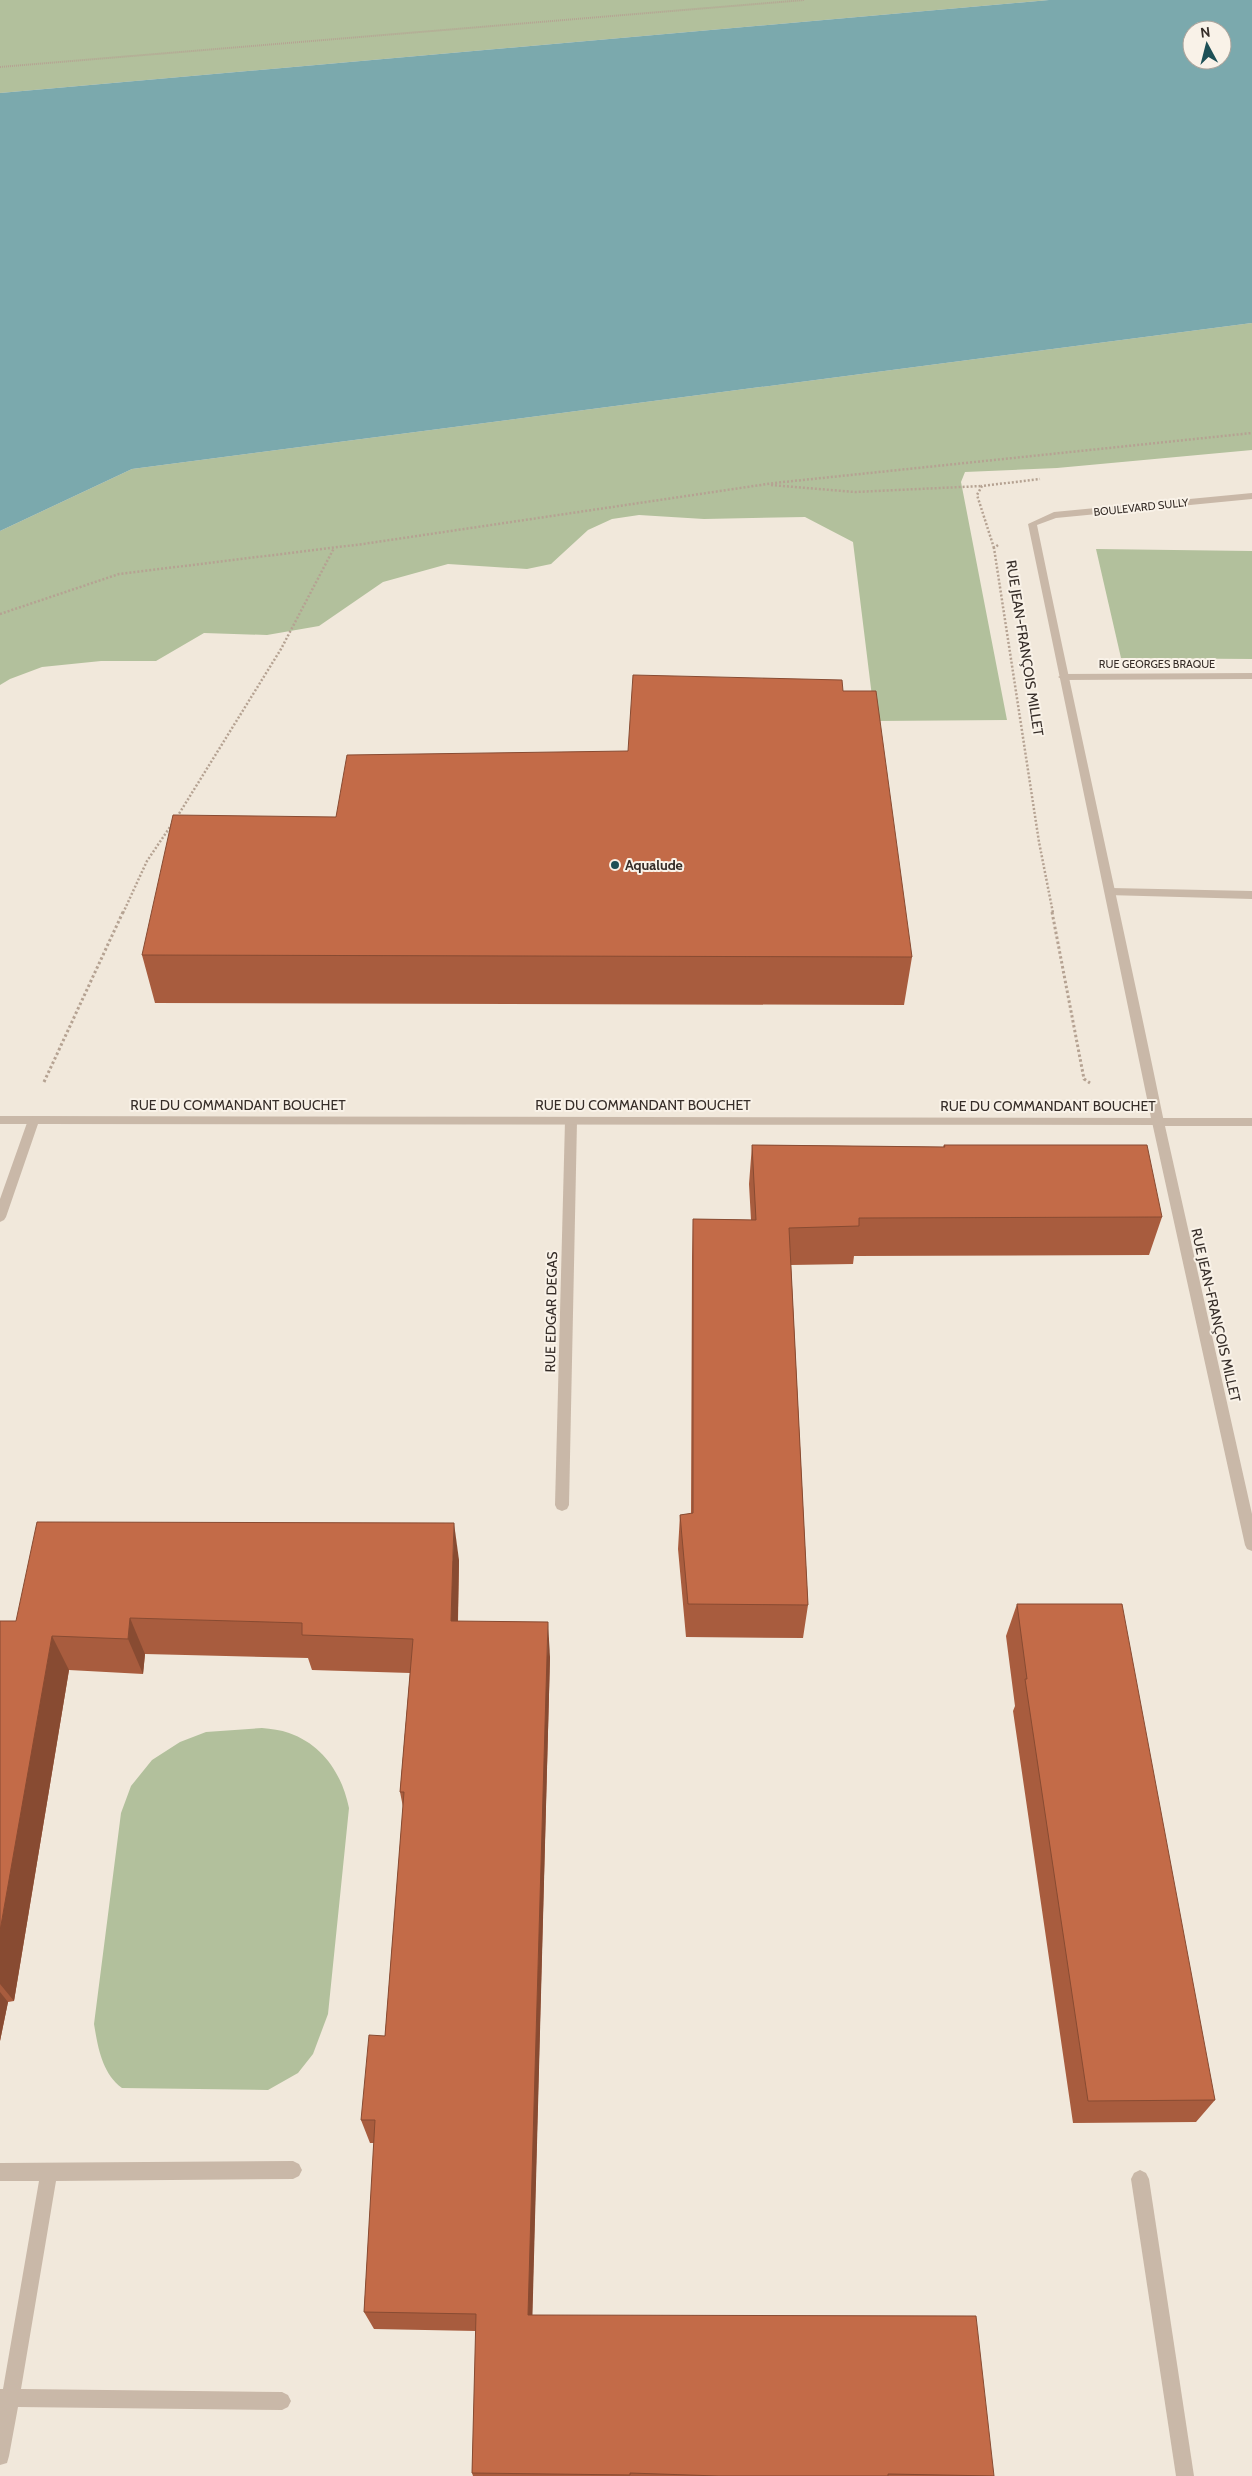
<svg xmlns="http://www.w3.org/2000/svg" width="1252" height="2476" viewBox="0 0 1252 2476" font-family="Cabin,sans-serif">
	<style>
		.green { fill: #b2c09c }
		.water { fill: #7ba9ad; fill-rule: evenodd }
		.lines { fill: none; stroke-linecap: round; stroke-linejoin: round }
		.path-far2 { stroke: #b5a292; stroke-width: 2; stroke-dasharray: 1 1; stroke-linecap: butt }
		.path-far1 { stroke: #b5a292; stroke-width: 2.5; stroke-dasharray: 2 2; stroke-linecap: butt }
		.path { stroke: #b5a292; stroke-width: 3; stroke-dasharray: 2.5 2.5; stroke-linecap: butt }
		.service { fill: #c9b8a8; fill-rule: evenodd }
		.minor { fill: #c9b8a8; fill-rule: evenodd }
		.tertiary { fill: #c9b8a8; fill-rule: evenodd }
		.wall { fill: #a85c3e }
		.shaded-wall { fill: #884b32 }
		.building { fill: #c36b48; stroke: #884b32 }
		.poi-dot { fill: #1e5056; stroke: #f9f2e8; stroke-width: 2 }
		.labels { text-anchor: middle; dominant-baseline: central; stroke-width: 4; stroke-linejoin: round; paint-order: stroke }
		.far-street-label { font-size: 11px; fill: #362d28; stroke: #f9f2e8 }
		.street-label { font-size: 14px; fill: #362d28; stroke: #f9f2e8 }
		.poi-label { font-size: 14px; font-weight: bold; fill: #362d28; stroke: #f9f2e8; text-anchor: start }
	</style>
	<rect width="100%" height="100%" fill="#f1e8db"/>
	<g class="green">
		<polygon points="0,0 1049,0 0,93"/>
		<polygon points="1252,323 1252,450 1057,468 965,472 961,482 1007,720 875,721 853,542 805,517 704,519 639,515 612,519 588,530 551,564 527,569 448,564 383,582 319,626 267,635 204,633 156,661 101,661 42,667 10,679 0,685 0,531 132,469"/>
		<polygon points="1096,549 1252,551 1252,659 1121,658"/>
		<path d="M262,1728C271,1729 281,1730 289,1733C323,1745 342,1774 349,1808L328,2014L313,2054L298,2073L268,2090L122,2088C102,2073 98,2048 94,2024L121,1813L131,1786L152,1760L180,1742L206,1732Z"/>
	</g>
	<path class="water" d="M1049,0H1252V323L132,469L0,531V93ZM1192,30H1222V60H1192Z"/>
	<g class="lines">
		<polyline class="path-far2" points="0,67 804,0"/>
		<g class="path-far1">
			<polyline points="771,485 855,492 982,486"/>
			<polyline points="998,545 994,548 1039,842 1053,913"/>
			<polyline points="994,548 977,495 982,486 1040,479"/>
			<polyline points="0,614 119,574 363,544 774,483 1252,433"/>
			<polyline points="177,817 281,649 334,548"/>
			<polyline points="123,913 147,861 172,824"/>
		</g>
		<g class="path">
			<polyline points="1052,912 1084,1079 1090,1083"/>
			<polyline points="44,1082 123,912"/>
		</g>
		<g class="service">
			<polygon points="1111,888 1252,891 1252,899 1107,895 1106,892"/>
			<polygon points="0,1116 34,1116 40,1120 34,1124 0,1124"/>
			<polygon points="293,2161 299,2164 302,2170 299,2176 293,2179 56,2181 21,2389 282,2392 288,2395 291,2401 288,2407 282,2410 18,2407 9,2456 7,2463 0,2465 0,2389 3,2389 39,2181 0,2181 0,2163"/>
			<polygon points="1140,2170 1146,2173 1149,2179 1194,2476 1176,2476 1131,2179 1134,2173"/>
		</g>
		<g class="minor">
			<polygon points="1252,673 1252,679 1063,680 1058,677 1063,674"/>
			<polygon points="571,1117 577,1121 569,1505 567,1509 562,1511 557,1509 555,1505 565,1121"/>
			<polygon points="1158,1118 1252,1118 1252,1126 1165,1126 1252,1514 1252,1551 1247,1549 1245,1545 1152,1122"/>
		</g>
		<path class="tertiary" d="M1252,493V499L1056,518L1037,525C1078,725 1123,923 1164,1122L1162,1125L38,1124L6,1217L4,1220L0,1222V1199L28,1120L34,1116L1151,1118L1028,524L1054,512Z"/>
	</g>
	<g class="wall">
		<polygon points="843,691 912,957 904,1005 155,1003 142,955 336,817 628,751"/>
		<polygon points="752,1145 943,1147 944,1145 1162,1217 1149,1255 854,1256 853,1264 791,1265 808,1605 803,1638 686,1637 678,1549 680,1515 691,1514 692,1257 693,1219 751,1220 749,1184"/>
		<polygon points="459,1560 458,1621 550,1657 532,2315 994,2476 473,2476 472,2473 476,2331 374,2329 364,2312 374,2143 370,2143 361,2120 385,2036 403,1807 400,1792 410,1673 312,1670 308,1658 145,1654 143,1674 69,1670 14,2001 8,2002 0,2041 0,1621 16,1621"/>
		<polygon points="1017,1604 1215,2100 1196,2122 1073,2123 1013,1711 1015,1706 1006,1636"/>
	</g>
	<g class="shaded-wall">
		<polygon points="454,1523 459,1560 457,1656 451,1621"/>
		<polygon points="130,1618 145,1654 143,1674 128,1639"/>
		<polygon points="548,1622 550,1657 532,2332 528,2315"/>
		<polygon points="52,1636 69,1670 14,2001 0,1984 0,1931"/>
		<polygon points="0,1992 8,2002 0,2041"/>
	</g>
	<g class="building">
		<polygon points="633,675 842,680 843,691 876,691 912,957 142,955 173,815 336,817 347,755 628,751"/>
		<polygon points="752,1145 945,1147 944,1145 1147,1145 1162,1217 859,1218 859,1226 789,1228 808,1605 688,1604 680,1515 693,1513 693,1219 756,1220"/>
		<polygon points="37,1522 454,1523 451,1621 548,1622 528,2315 976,2316 994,2476 888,2474 888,2476 718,2476 630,2473 630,2475 472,2473 476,2314 364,2312 375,2120 361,2120 369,2035 385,2036 404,1792 400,1792 413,1639 302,1635 302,1623 130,1618 128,1639 52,1636 0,1931 0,1621 16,1621"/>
		<polygon points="1017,1604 1122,1604 1215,2100 1088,2101 1025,1679 1027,1679"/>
	</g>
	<circle class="poi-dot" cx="615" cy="865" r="5"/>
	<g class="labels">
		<g class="far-street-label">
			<text transform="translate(1141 507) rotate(-6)">BOULEVARD SULLY</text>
			<text x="1157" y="664">RUE GEORGES BRAQUE</text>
		</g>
		<g class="street-label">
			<text transform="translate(1025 648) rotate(81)">RUE JEAN-FRANÇOIS MILLET</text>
			<text x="238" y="1105">RUE DU COMMANDANT BOUCHET</text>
			<text x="643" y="1105">RUE DU COMMANDANT BOUCHET</text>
			<text x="1048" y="1106">RUE DU COMMANDANT BOUCHET</text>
			<text transform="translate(551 1312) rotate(-89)">RUE EDGAR DEGAS</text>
			<text transform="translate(1216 1315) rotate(77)">RUE JEAN-FRANÇOIS MILLET</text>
		</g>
		<g class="poi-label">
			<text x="625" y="865">Aqualude</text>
		</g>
	</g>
	<g transform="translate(1207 45) rotate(353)"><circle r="24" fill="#f9f2e8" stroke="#aba39b"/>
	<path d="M0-4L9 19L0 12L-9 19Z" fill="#1e5056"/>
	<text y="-8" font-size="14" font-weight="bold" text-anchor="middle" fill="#362d28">N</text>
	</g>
</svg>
